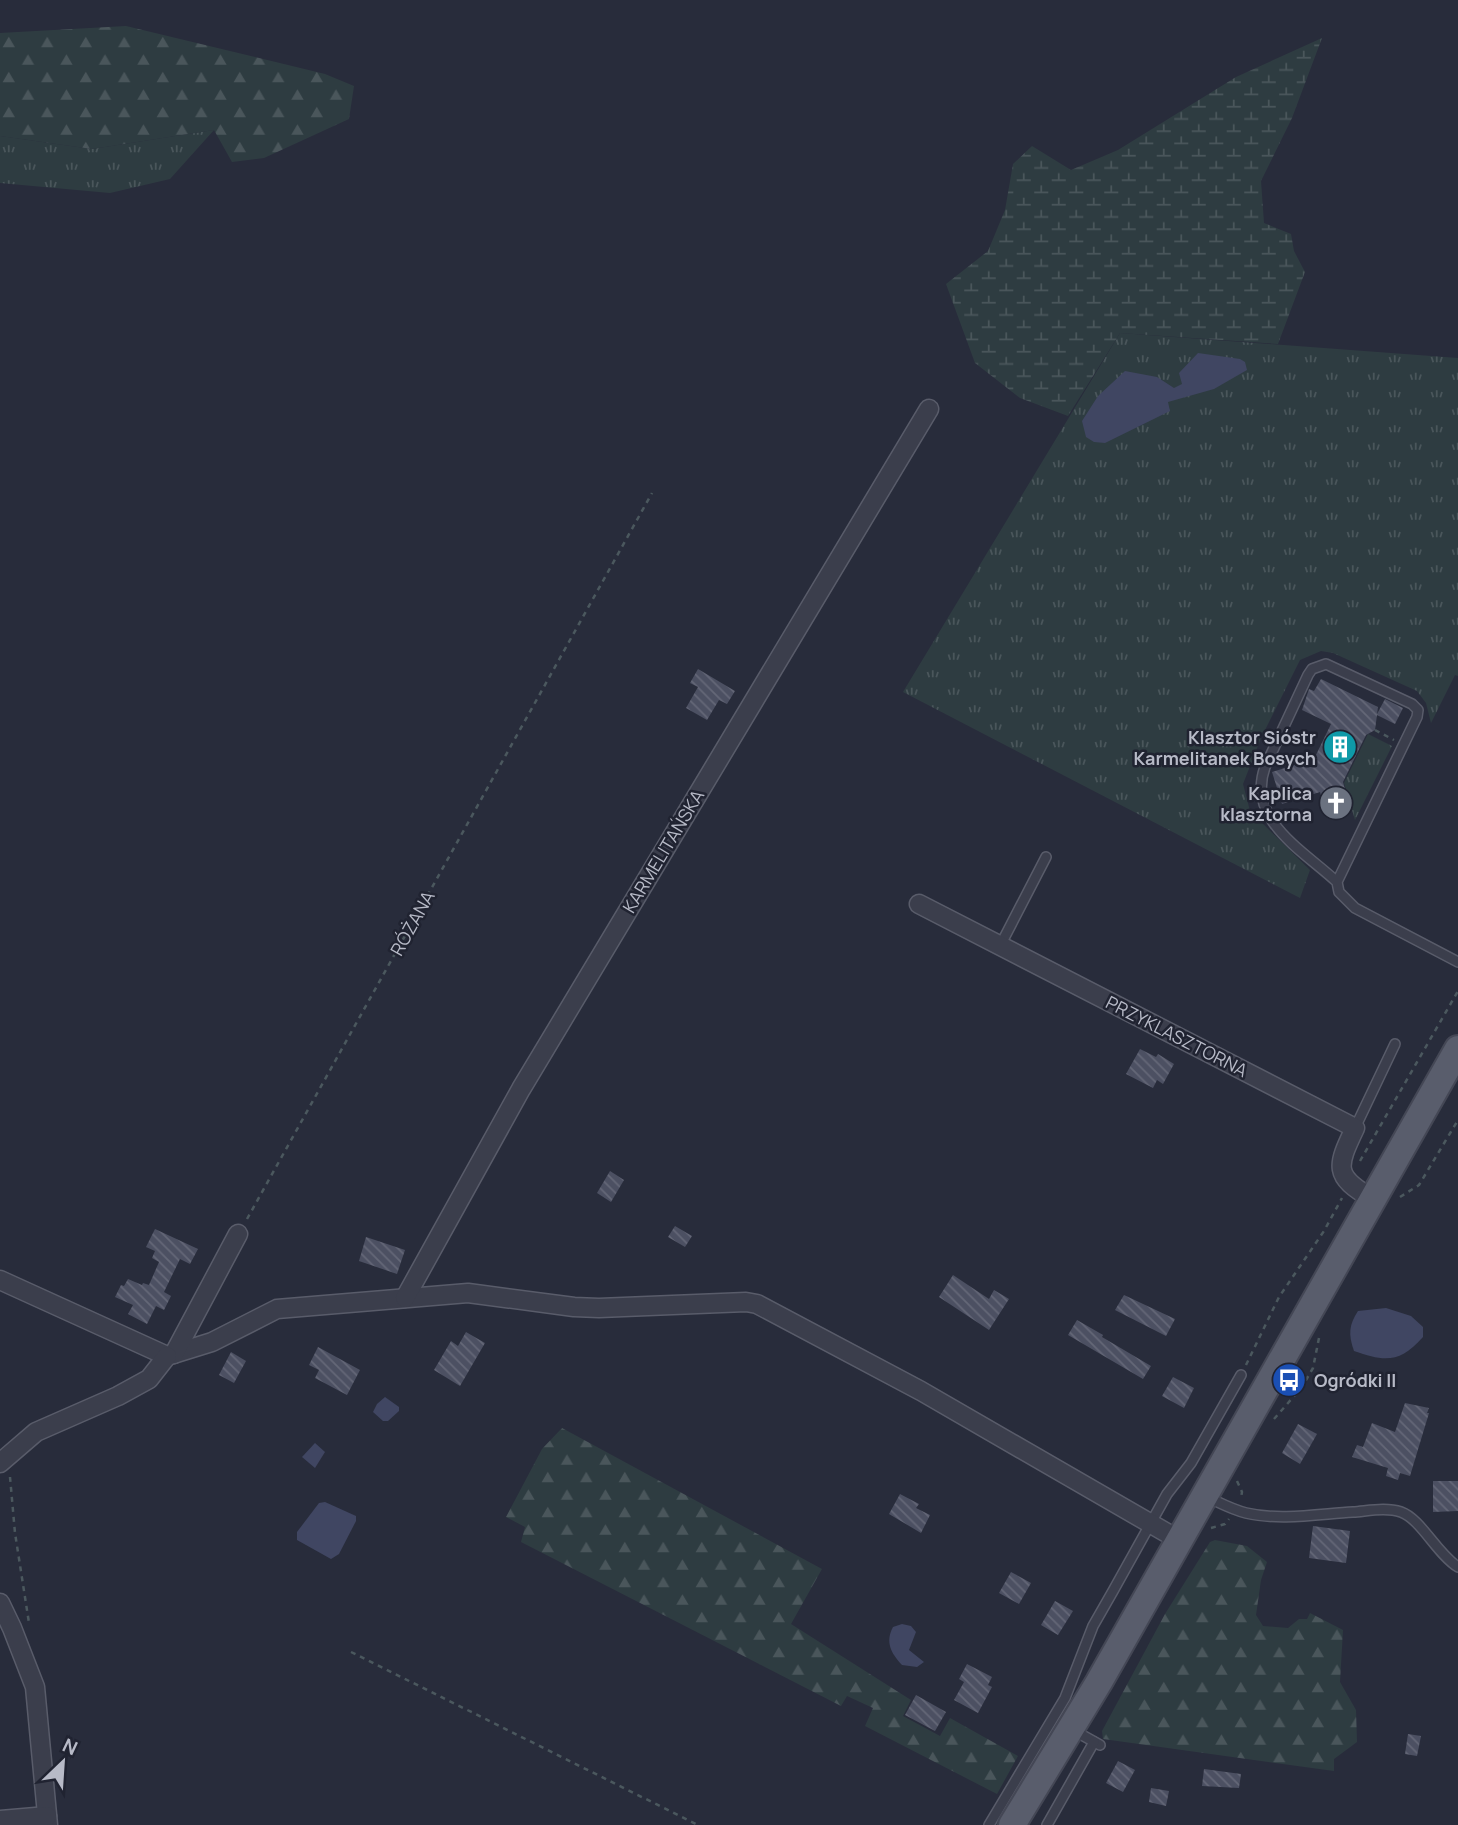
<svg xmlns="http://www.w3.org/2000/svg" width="1458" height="1825" viewBox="0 0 1458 1825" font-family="Manrope,sans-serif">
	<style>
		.grass { fill: url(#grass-tufts) }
		.forest { fill: url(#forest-firs) }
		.wetland { fill: url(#wetland-marsh) }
		.water { fill: #404662 }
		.building { fill: url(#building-back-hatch) }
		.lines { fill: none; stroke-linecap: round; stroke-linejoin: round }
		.lane-casing { stroke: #595c6a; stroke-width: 12 }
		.street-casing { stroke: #595c6a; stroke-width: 21 }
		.primary-casing { stroke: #444755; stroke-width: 30 }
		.path { stroke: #4b585e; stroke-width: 2.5; stroke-dasharray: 5 5; stroke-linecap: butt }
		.lane { stroke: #3b3e4c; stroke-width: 9 }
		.street { stroke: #3b3e4c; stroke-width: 18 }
		.primary { stroke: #595d6c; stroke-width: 26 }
		.labels { text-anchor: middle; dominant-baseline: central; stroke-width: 5; stroke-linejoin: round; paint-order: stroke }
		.poi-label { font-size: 18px; font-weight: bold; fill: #b7bac7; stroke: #202331; text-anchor: end }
		.street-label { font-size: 18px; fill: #b7bac7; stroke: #202331 }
	</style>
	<defs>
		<pattern id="grass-tufts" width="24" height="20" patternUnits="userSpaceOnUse" patternTransform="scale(1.75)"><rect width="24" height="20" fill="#2e3c41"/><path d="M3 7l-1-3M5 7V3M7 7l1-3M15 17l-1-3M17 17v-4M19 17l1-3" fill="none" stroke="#4a565b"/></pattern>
		<pattern id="forest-firs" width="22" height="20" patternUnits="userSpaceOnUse" patternTransform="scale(1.75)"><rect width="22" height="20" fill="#2e3c41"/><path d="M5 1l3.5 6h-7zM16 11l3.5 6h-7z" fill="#4a565b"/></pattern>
		<pattern id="wetland-marsh" width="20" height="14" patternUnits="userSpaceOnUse" patternTransform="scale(1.75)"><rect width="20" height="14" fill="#2e3c41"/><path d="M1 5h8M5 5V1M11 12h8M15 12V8" fill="none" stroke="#4a565b"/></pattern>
		<pattern id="building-back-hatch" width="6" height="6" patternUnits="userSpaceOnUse" patternTransform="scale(1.75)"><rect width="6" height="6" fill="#4c5062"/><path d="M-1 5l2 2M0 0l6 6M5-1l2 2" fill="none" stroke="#646777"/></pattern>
	</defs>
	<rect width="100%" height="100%" fill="#282c3b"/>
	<g class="grass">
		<polygon points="214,130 170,179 110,193 0,183 0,136 92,149"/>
		<polygon points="1120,333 1458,358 1458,676 1455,675 1431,723 1426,703 1417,691 1333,653 1321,651 1300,660 1261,738 1243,784 1250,811 1310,870 1300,898 903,692"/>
		<polygon points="1368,734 1392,746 1355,820 1344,783"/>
	</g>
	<g class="forest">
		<polygon points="126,26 325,74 354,86 349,119 264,158 232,162 214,130 92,149 0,136 0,33"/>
		<polygon points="562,1428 822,1569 791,1624 911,1700 903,1716 940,1736 950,1718 1018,1756 997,1794 865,1726 873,1708 847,1696 841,1706 521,1542 525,1527 506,1517 542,1449"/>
		<polygon points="1215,1540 1247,1546 1267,1562 1261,1580 1256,1615 1263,1626 1288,1628 1299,1619 1307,1619 1310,1613 1343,1630 1340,1682 1356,1710 1357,1742 1334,1759 1334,1771 1103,1739 1102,1731 1165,1614 1210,1542"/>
	</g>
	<polygon class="wetland" points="1322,38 1292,118 1261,181 1264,223 1291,234 1294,251 1305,272 1278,344 1120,333 1068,416 1020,398 975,363 946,284 988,251 1005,210 1013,164 1032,146 1071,170 1118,150 1236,77"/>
	<g class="water">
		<polygon points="1198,353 1240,359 1245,362 1247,370 1214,389 1168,402 1170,411 1105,443 1094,442 1086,437 1082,421 1098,396 1125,371 1157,377 1174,388 1182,384 1179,373"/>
		<path d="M1386,1308L1411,1316L1423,1327V1337C1400,1363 1385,1362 1354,1351C1348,1334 1349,1325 1358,1311Z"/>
		<polygon points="385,1397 399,1407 399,1411 388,1421 383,1421 373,1412 377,1404"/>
		<polygon points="315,1443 325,1452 315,1468 302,1457"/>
		<polygon points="325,1502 356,1516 356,1521 339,1554 331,1559 297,1540 297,1532 319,1503"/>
		<path d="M902,1624L911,1626L916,1632L909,1650L924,1662L917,1667L902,1665C891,1653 885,1642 893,1627Z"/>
	</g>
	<g class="building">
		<polygon points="698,669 735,691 727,704 719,700 707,720 686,708 698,687 690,683"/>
		<polygon points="1321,679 1378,707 1377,714 1385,699 1403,708 1395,724 1377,715 1375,730 1366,735 1343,782 1350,807 1346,816 1337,818 1327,814 1320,792 1282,804 1272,772 1314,759 1331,724 1302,710 1309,689 1314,691"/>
		<polygon points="1140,1049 1156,1057 1158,1054 1174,1064 1163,1084 1157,1080 1153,1088 1126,1074"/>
		<polygon points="610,1171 624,1180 611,1202 597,1193"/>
		<polygon points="675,1226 692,1236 685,1247 668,1237"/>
		<polygon points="155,1229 198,1249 190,1264 180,1259 164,1292 171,1296 164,1310 156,1306 147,1324 128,1314 133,1305 115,1297 121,1285 124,1286 128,1279 142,1285 143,1283 149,1285 159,1262 152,1258 155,1251 146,1247"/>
		<polygon points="366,1237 405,1250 397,1274 359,1261"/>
		<polygon points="953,1275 989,1299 994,1290 1009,1299 989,1330 939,1297"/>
		<polygon points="1124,1295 1175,1319 1166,1336 1115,1310"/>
		<polygon points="1077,1320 1103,1335 1102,1337 1151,1366 1143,1379 1068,1335"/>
		<polygon points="466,1332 485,1343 460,1386 434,1370 451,1341 458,1346"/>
		<polygon points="318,1347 360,1370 347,1395 315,1378 319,1370 309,1365"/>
		<polygon points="231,1352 246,1361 234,1383 219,1375"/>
		<polygon points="1173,1377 1194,1388 1184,1408 1162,1396"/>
		<polygon points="1405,1403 1429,1408 1427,1413 1429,1413 1410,1476 1400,1473 1398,1480 1386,1476 1388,1468 1352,1457 1357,1445 1363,1447 1372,1423 1395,1432"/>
		<polygon points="1298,1424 1317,1434 1300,1464 1282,1453"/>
		<polygon points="1433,1481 1458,1481 1458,1511 1433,1512"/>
		<polygon points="900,1494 919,1504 916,1508 930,1515 921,1533 889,1514"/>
		<polygon points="1313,1526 1350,1531 1346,1563 1309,1558"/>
		<polygon points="1011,1572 1031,1583 1019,1604 999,1593"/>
		<polygon points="1055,1601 1073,1611 1058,1635 1041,1625"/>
		<polygon points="967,1664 992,1677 988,1685 992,1687 978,1713 954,1700 964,1682 959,1679"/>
		<polygon points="916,1695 946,1712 935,1731 905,1715"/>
		<polygon points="1408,1734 1421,1736 1417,1756 1405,1754"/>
		<polygon points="1118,1761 1135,1770 1123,1792 1106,1783"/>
		<polygon points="1204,1769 1241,1774 1239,1788 1202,1786"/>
		<polygon points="1151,1788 1169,1791 1166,1806 1149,1802"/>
	</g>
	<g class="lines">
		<g class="lane-casing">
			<g id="lane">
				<path d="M1337,882C1304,851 1246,820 1265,767L1308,675L1312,669L1326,664L1412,704L1418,710L1417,717L1337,882L1339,892L1355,908L1458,962"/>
				<polyline points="1000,946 1046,857"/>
				<polyline points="1355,1128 1395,1044"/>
				<path d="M1207,1497C1220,1503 1233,1510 1246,1513C1280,1521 1319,1514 1353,1512C1368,1511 1386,1507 1401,1512C1421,1519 1437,1554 1458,1567"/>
				<polyline points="1073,1730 1100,1745"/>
				<polyline points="989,1825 1065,1698 1093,1626 1113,1591 1167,1494 1191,1463 1241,1375"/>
				<polyline points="1047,1825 1094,1742"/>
			</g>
		</g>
		<g class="street-casing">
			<g id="street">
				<path d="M919,904L1355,1128C1337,1166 1332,1176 1373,1199"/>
				<polyline points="0,1280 167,1356 212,1342 277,1309 468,1293 574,1307 599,1308 746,1302 757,1304 921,1391 1179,1540"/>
				<polyline points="405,1298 521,1089 929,409"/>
				<polyline points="174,1354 238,1234"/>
				<polyline points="0,1463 36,1432 118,1396 149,1379 167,1356"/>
				<polyline points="0,1603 12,1628 35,1687 48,1825"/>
				<polyline points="0,1820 47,1816"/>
			</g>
		</g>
		<g class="primary-casing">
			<polyline id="primary" points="1012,1825 1099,1682 1458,1049"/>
		</g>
		<g class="path">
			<polyline points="1375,730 1394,740"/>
			<polyline points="1360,1161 1458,991"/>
			<polyline points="1400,1197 1419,1185 1458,1120"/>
			<polyline points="247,1219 652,493"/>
			<polyline points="1246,1365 1279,1297 1324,1231 1342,1198"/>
			<polyline points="1274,1419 1302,1387 1313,1368 1319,1338"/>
			<polyline points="10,1477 15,1533 29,1623"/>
			<polyline points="1237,1481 1242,1492 1241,1498"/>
			<polyline points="1211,1528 1225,1524 1229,1519"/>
			<polyline points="351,1652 698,1825"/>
		</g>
		<use href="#lane" class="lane"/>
		<use href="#street" class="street"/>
		<use href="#primary" class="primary"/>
	</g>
	<defs>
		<g id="building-disc" transform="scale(1.75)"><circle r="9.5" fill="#0f9aa8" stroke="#202331"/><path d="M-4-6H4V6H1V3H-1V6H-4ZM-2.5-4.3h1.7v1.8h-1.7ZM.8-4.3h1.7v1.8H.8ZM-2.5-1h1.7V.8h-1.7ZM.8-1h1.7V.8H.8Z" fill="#fff"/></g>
		<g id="church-disc" transform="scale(1.75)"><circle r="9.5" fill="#6b7280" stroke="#202331"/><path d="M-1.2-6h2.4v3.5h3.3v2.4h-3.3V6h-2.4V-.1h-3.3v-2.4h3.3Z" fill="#fff"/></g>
		<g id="bus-disc" transform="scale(1.75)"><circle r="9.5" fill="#1a4fb4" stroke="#202331"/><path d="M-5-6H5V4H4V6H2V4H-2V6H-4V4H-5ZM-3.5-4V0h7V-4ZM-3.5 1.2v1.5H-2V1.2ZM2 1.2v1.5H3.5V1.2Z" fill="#fff"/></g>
	</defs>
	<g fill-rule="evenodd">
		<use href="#building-disc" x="1340" y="747"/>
		<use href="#church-disc" x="1336" y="803"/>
		<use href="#bus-disc" x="1289" y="1380"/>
	</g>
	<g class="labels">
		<g class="poi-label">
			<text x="1316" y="737">Klasztor Sióstr<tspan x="1316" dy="21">Karmelitanek Bosych</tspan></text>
			<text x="1312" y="793">Kaplica<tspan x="1312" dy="21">klasztorna</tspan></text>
			<text x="1314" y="1380" text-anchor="start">Ogródki II</text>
		</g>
		<g class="street-label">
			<text transform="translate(663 851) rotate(-59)">KARMELITAŃSKA</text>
			<text transform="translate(412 923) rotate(-61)">RÓŻANA</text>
			<text transform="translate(1177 1036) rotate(27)">PRZYKLASZTORNA</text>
		</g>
	</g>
	<g transform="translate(63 1762) rotate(25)" stroke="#202331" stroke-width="5" paint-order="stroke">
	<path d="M0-5L12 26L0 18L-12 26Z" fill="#b7bac7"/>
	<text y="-10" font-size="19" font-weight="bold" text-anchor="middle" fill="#b7bac7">N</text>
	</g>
</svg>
